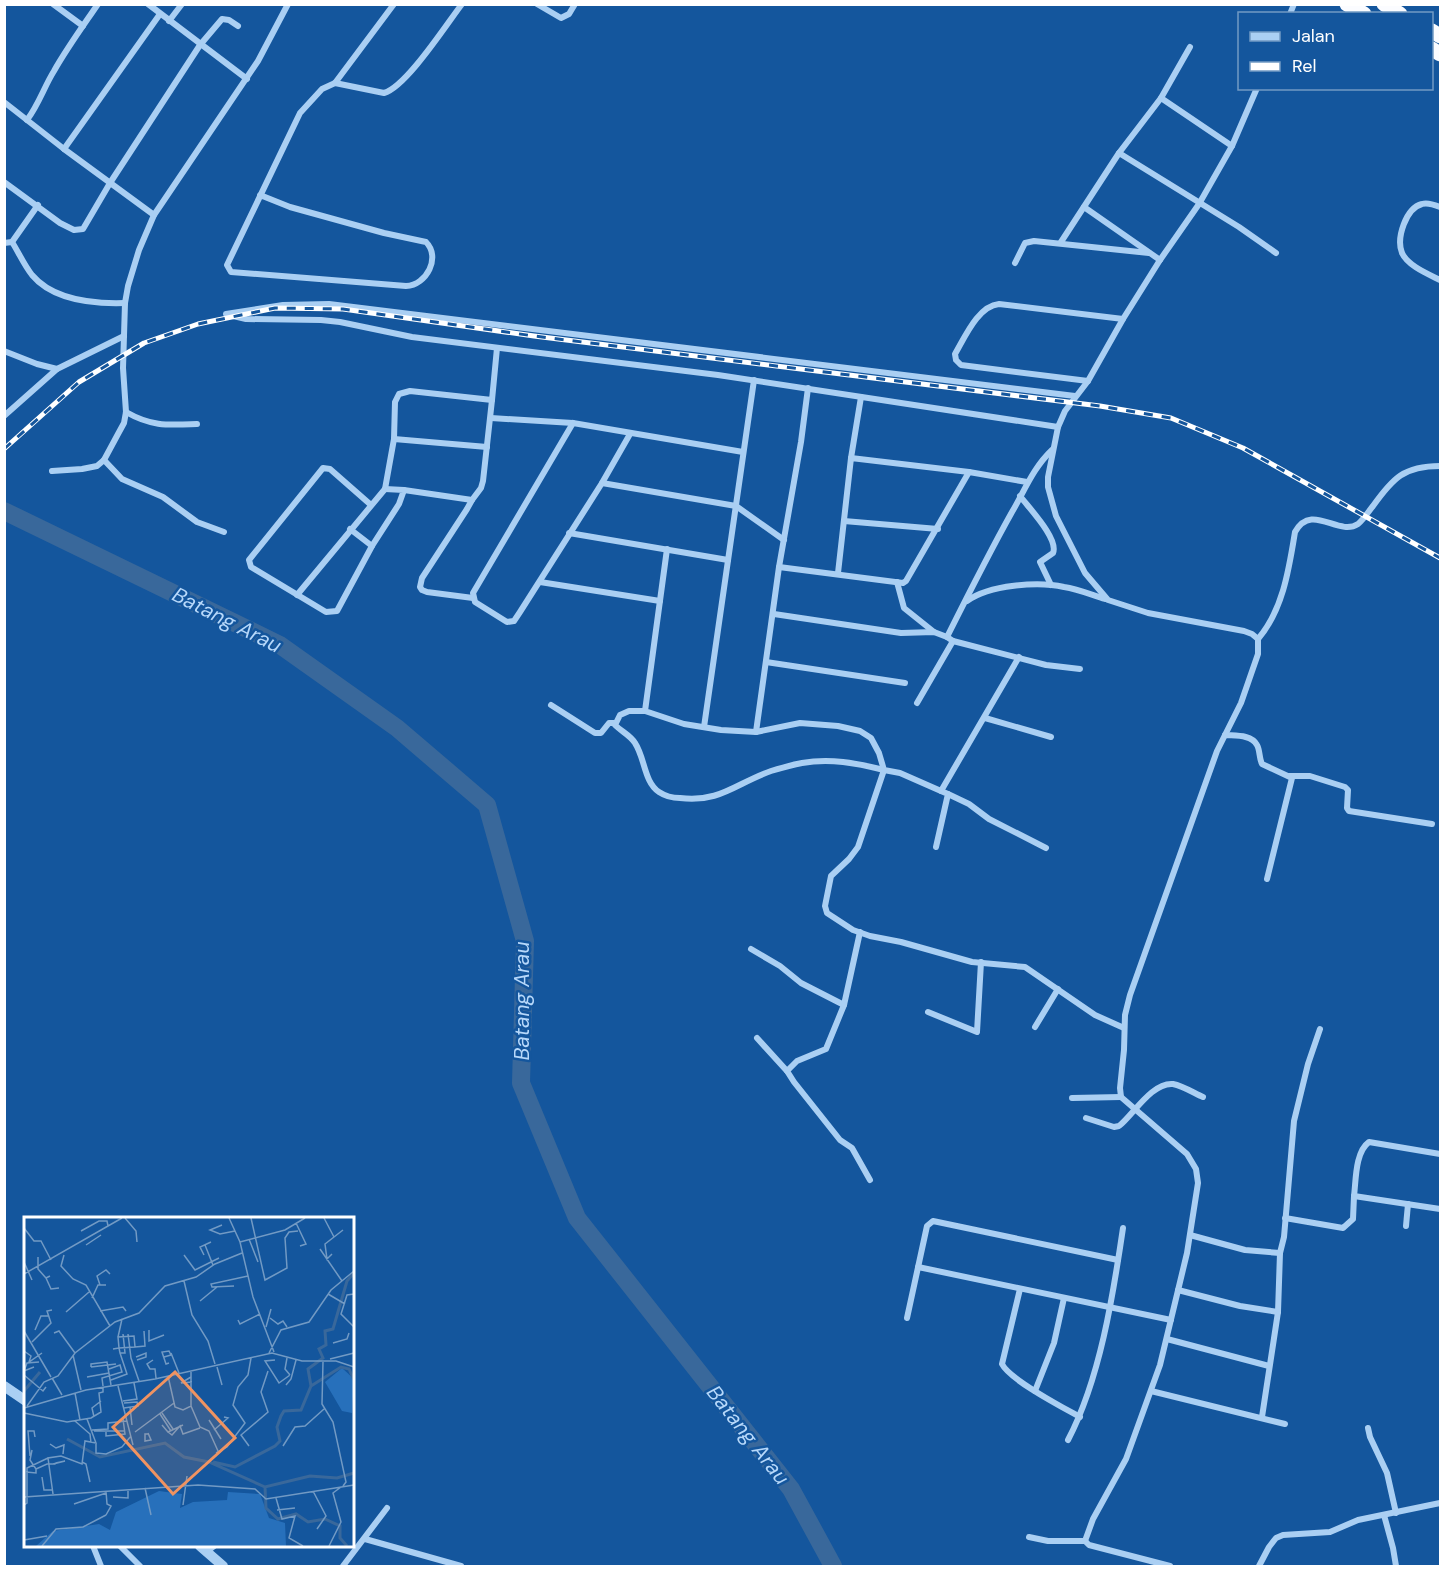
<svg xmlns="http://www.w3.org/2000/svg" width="1445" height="1571" viewBox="0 0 1445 1571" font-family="'DM Sans',sans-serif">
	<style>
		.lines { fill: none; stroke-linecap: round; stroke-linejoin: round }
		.river { stroke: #39689b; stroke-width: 18 }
		.minor { stroke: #aacff3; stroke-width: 6 }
		.tertiary { stroke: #aacff3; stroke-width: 10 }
		.trunk { stroke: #fbfcff; stroke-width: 15 }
		.rail-casing { stroke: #fff; stroke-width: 5 }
		.rail { stroke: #14569d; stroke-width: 3; stroke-dasharray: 9; stroke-linecap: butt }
		.labels { text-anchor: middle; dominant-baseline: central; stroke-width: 5; stroke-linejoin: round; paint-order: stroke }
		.water-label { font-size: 21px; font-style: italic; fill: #b7d8fa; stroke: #14569d }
		.inset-river { fill: none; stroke: #39689b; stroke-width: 3 }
		.inset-road { fill: none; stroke: #729ac4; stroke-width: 1.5 }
		.view { fill: #f09361; fill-opacity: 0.15; stroke: #f09361; stroke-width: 3 }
		.inset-edge { fill: none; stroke: #fff; stroke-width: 3 }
	</style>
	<rect width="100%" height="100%" fill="#14569d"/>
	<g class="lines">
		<polyline class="river" points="4,511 280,645 397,728 487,805 525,941 521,1083 577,1218 791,1489 833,1566"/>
		<g class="minor">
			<polyline points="53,4 83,26"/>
			<polyline points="148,4 247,79"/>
			<polyline points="537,4 561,18 569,14 575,4"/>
			<polyline points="1290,14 1294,4"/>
			<polyline points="169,21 182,4"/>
			<path d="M335,83L384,93C406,87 446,25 462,4"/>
			<polyline points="1161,98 1232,146"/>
			<polyline points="4,102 64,149 154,215"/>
			<path d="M27,120C39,104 44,87 54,71C67,48 83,26 98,4"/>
			<polyline points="64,149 160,14"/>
			<polyline points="1119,153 1239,227 1276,253"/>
			<polyline points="4,182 60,223 74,230 83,229 110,183 200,45 222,19 229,20 238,26"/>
			<path d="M260,195L290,207L384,233L426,242C441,257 427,285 406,286L231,272L227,265L300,113L322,89L335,83L394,4"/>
			<polyline points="1084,207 1160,260"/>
			<path d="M1440,207C1435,205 1428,202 1422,204C1406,208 1396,238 1402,253C1408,266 1428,274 1440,280"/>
			<path d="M12,242C19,253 24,265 32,275C53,300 94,304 125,303"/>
			<polyline points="1061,242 1119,153 1161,98 1190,47"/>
			<polyline points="4,243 12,242 38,205"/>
			<polyline points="1015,263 1025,243 1034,241 1149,253"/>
			<polyline points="226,314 283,305 329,304 1075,396"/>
			<polyline points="229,315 246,319 321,320 340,322 412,337 718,375 1058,427"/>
			<polyline points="4,351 37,364 57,369 124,336"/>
			<path d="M1088,381L961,365L956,360L955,354C965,337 978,306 999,304L1123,319"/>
			<path d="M126,412C152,427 169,425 197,424"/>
			<polyline points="4,416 57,369"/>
			<polyline points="491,418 573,423 743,452"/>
			<polyline points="573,423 473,593 475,602 507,622 514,621 520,612 602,483 630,434"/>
			<polyline points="394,439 487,447"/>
			<polyline points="851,458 861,397"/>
			<polyline points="104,460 122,479 163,497 197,522 224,532"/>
			<polyline points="52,471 82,469 97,466 104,460 118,434 124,423 126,412 123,368 125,303 128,286 139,250 154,215 258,61 288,4"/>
			<polyline points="602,483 736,506 784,540"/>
			<polyline points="404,490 472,500 481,488 483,481 492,400"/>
			<path d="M1020,496C1029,508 1059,539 1053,553L1040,562L1051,585"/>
			<polyline points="472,500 467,509 422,578 420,587 422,590 427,592 473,598"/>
			<polyline points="371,505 330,469 323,468 249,560 251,567 326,612 337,611 372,546 399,504 404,490 385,489"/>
			<polyline points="844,521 938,529"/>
			<polyline points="350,529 372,546"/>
			<polyline points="569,533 728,560"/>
			<polyline points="667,549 645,711 684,724 721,730 756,732 800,723 838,726 860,731 871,738 879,753 884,770 900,773 941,791"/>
			<polyline points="779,567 903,583 906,581 969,472 1027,482"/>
			<polyline points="838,573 851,458 969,472"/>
			<polyline points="540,582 660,601"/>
			<polyline points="897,582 904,608 934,632"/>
			<polyline points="297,595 385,489 394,439 395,402 399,394 410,391 492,400 497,348"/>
			<path d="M967,601C989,585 1038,581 1064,587C1078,589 1092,595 1105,599"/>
			<polyline points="774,614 901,633 934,632 947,637"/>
			<path d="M1258,639C1283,610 1289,569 1295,532C1312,502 1338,537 1358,524C1364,519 1368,512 1373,506C1393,478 1404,466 1440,466"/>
			<polyline points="953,641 1046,665 1080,669"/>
			<polyline points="766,662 905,683"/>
			<path d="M917,703L953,641L947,637C968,595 989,553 1012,512C1025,490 1033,468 1052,450"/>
			<polyline points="551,705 595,733 601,733 609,723 615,723"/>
			<path d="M645,711H629L620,715L615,725C622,732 630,735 635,743C645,758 644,782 659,792C665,796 673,798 680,798C720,803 736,783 771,771C781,768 791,765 802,763C830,758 856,763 884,770L858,847L849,859L831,876L825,906L827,913L853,930L870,936L901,942L972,962L1025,967L1095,1015L1124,1028"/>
			<polyline points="985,718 1051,737"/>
			<polyline points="704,727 754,380"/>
			<polyline points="756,732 779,567 801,442 808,388"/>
			<path d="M1225,735C1234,736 1251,734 1257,745C1260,750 1259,758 1262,764L1292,778L1267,879"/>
			<polyline points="1289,776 1310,776 1345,787 1348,790 1347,808 1349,811 1432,824"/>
			<polyline points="948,794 969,804 989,819 1046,848"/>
			<polyline points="936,847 948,794 941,791 1019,657"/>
			<polyline points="860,932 844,1005 826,1049 797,1061 787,1071 794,1082 840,1140 852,1148 870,1180"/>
			<polyline points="751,949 780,966 801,983 844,1005"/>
			<polyline points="928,1012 977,1032 981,962"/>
			<polyline points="1035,1027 1058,989"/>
			<polyline points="757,1038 787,1071"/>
			<polyline points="1072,1098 1121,1097"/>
			<path d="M1086,1118L1114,1127L1119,1126C1133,1115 1152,1082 1173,1084C1183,1086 1194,1093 1203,1097"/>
			<path d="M1354,1196C1356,1181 1355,1152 1369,1142L1440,1154"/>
			<polyline points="1285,1218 1343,1228 1353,1219 1354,1196 1440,1209"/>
			<polyline points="1406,1226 1408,1204"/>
			<polyline points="1190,1235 1245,1250 1280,1253"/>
			<polyline points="918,1267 1171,1320"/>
			<path d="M1020,1289L1002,1364C1010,1380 1062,1407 1080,1417"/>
			<polyline points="1178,1290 1240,1306 1278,1312"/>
			<polyline points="907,1318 927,1226 933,1221 1118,1260"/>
			<polyline points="1167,1339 1269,1366"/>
			<polyline points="1035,1391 1054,1343 1064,1298"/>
			<polyline points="1151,1391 1285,1424"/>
			<polyline points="1262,1417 1278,1312 1280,1253 1284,1237 1294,1121 1308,1064 1320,1029"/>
			<polyline points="1368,1428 1370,1437 1387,1473 1396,1513"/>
			<path d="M1068,1440C1100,1379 1113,1296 1123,1228"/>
			<polyline points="1384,1515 1393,1548 1396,1566"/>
			<polyline points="1029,1537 1048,1541 1085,1541 1089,1545 1170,1566"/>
			<polyline points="365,1539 461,1566"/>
			<polyline points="1085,1541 1093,1519 1126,1459 1160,1365 1187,1253 1198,1183 1196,1169 1187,1154 1121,1097 1120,1088 1124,1050 1125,1015 1130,995 1217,751 1241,703 1258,654 1258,639 1252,634 1244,631 1148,613 1108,600 1085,573 1056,516 1048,487 1048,477 1058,427 1065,411 1088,381 1123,319 1160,260 1199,204 1232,146 1257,88"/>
			<polyline points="93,1546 101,1566"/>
			<polyline points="120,1546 140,1566"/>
			<polyline points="206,1552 214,1546"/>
			<polyline points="343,1566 387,1508"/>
			<polyline points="1259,1566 1269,1547 1276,1538 1283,1535 1330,1532 1358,1520 1440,1503"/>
		</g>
		<g class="tertiary">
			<polyline points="4,1386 26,1401"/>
			<polyline points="200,1546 223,1566"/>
		</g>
		<g class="trunk">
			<polyline points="1347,4 1364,14"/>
			<polyline points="1384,4 1400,14"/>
			<polyline points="1432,31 1440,36"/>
			<polyline points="1432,49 1440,54"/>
		</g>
		<g class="rail-casing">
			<polyline id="rail" points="4,449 79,382 144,343 198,324 275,308 343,309 534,336 1100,406 1171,418 1243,448 1440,558"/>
		</g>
		<use href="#rail" class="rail"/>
	</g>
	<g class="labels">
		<g class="water-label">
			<text transform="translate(227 620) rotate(27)">Batang Arau</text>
			<text transform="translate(522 1001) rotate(-90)">Batang Arau</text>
			<text transform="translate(748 1435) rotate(52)">Batang Arau</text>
		</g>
	</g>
	<g transform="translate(24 1217)">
		<rect width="330" height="330" fill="#14569d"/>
		<path d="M318,151L330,162L328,196L318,194L301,165ZM135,274L158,277L156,291L169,285L203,283L204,275L236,277L245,301L261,306L262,329H12L29,314L75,307L86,313L92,295Z" fill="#2770bb"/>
		<path class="inset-river" d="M287,169L284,152L299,141L295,132L302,128L301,114L309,112L323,64L330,56M287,169L317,150L325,152L330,163M0,174L16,155M43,222L76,240L141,226L160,240L185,245L241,270L286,259L313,261L330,256M189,245L211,250L251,229L256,224L253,210L257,199L260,194L277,193L287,169M241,270L242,291L254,302L272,297L284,305L301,302L316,309V321L323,329"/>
		<path class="inset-road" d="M101,1L112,14L113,25M205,1L216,25L229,80L250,135M227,1L241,63L263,51L261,21L265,15L274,14M300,1L310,20M272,6L282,27L276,29M198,8L186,13L196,17L211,14M0,11L10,24H17L27,43M57,14L75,4H83L84,9M225,22L234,45M216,25L261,13L281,1M62,28L77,18M181,28L189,48M296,32L318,64M308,37L303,42L301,27L319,13M40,38L37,49L49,62L62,68L86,109M160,38L171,53L195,41M180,38L176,30L187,25M14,40V52L22,61L26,59M0,45L8,63M0,57L98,1M22,61L27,72L35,71M160,64L168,98L184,124L191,147M76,68L73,59L82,53L86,57M210,69L188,70L187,67L224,59M304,77L321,87M330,77L323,78L317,97L330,110M68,81L74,68H82M176,84L193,70M76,94L99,90L102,94M42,95L65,75M246,101L254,107L259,104L263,110M214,103L216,107L236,97M242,110L247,92M11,113L17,99H24M125,113V124L140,118M0,114L27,160M30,116L35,114L51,136M104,117L107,141L115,164M94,120L98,102M8,125L27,106L23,94L28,93M309,126L323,122L325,116M111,130L121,129L120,114M0,134L7,139L5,145L18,136M96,136H101L99,117M147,136L155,156M245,136L257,113L285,105L307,73L330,54M49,138L57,173M112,140L122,136V140L113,143M140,140L147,138L145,134L138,135L142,147L145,146M263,141L261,152L266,158M306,142L330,136M129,143L123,147L126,152H131L132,161M251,143L241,144L255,166L266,158M299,145L298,187L309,205L322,265L319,269M10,150L0,154L3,146L15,145M67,150V147L83,145L87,168M67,150L92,147M193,150L198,168M167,154V189M0,158L19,174L22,170M144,159L151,190L159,193L167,189L176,210L185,214L194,234M63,160L85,156M167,160L157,166L168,165M28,161L38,178M87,163L103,157L96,136L95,131L94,120L110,119L111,130L95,131L89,132M262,168L267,162L272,143M79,169L78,161L98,155L96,148L85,152M94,169L109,228M51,176L56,203M99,184L113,182L110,166M100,186L113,185L114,189L100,191M3,189L20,165L34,159L51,136L91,105L115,96L141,69L172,60L191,47L218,36M106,190L108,208M0,191L62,173L131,162L248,136L278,144H312L330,150M0,196L43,205L67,201L77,195L75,176L79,175V170M138,196L149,212M136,197L147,214M70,200L68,191L77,184M185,203L197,222M51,204L66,217L67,226M138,208L144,215L159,208M68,213L84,212V206L103,204M190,213L204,201L200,200M70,214H100M82,215V219L101,217L99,202M111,215L150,186M144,215L148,218L156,209L159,217L176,211M124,216L127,223L121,224V217H124M26,227L32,231L40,228L39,237M72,227V236L82,237L98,230L107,219M225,229L217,218L244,195L237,175L244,154M259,229L271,210L281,209L300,192M8,233L6,243L12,252M192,236L203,230L221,206L209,188L214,170L224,158L227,141M6,239L4,214H10L11,220M58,245L62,247L66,265M2,255L12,256V252L23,247H31L32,246L41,244L29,247M18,260L20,273H29M121,271L127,298M289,274L302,299L293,312M29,277L24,241L37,239L58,247L61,224L72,226L63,202M0,280L174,268L231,272L242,282L330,268M89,280L104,281V274M252,281L258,302L271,299L265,321L279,329M50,287L82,276M0,288L3,286V251L24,241M159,288L163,259M253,293L271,291M82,298L87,289L83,287L82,274M0,323L23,319M18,329L32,312L59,310L82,298M305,329L317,305L309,276L317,270"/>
		<path class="view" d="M151,155L211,221L149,277L89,210Z"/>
		<rect width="330" height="330" class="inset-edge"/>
	</g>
	<rect width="1445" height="1571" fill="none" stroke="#ffffff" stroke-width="12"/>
	<rect x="1238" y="12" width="195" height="78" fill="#14569d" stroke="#729ac4" stroke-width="1.5"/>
	<rect x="1250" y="32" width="30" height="9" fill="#aacff3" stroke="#729ac4" stroke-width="1.5"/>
	<text x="1292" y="42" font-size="18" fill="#ffffff">Jalan</text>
	<rect x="1250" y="62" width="30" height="9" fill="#ffffff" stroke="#729ac4" stroke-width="1.5"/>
	<text x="1292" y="72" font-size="18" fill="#ffffff">Rel</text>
</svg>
